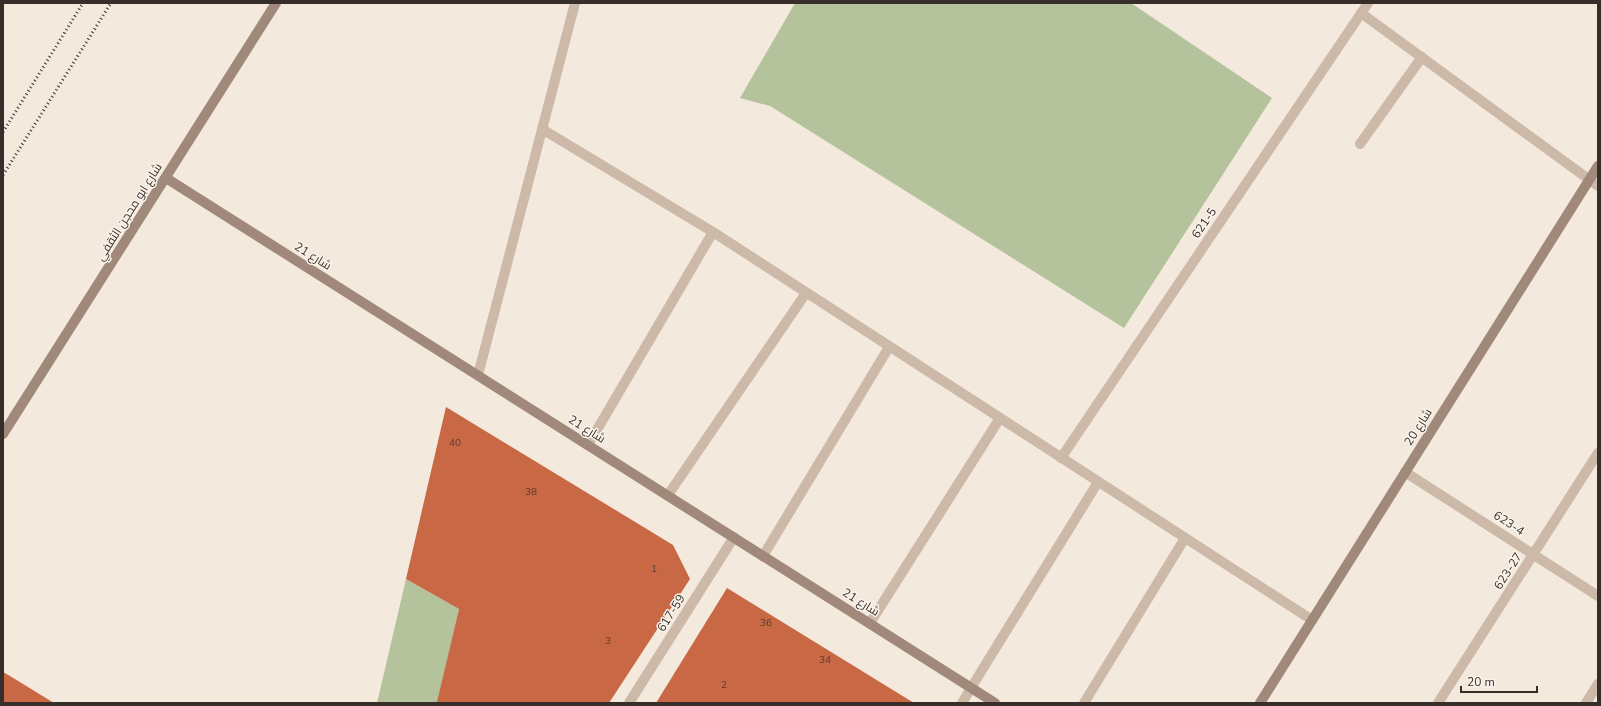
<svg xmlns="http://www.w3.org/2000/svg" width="1601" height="706" viewBox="0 0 1601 706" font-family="'Nunito Sans',Cairo,sans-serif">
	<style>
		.green { fill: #b5c39c }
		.building { fill: #c96845 }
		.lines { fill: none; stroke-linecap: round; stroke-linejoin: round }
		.lane { stroke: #ccb9a8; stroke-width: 10 }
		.street { stroke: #ccb9a8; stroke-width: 10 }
		.secondary { stroke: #a0887a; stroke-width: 10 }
		.rail { stroke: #382e29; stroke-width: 3; stroke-dasharray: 1 3; stroke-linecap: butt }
		.labels { text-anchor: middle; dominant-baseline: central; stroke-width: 3; stroke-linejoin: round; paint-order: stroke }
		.number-label { font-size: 10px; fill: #5c3c30 }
		.street-label { font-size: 12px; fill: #382e29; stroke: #faf3ea }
	</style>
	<rect width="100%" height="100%" fill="#f3e9dd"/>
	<g class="green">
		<polygon points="795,3 1131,3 1272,98 1124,328 770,106 740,98"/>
		<polygon points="406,579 459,609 438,701 440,703 377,703"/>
	</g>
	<g class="building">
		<polygon points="446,407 673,545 690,579 609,703 440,703 437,702 459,609 406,579"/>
		<polygon points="727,588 862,671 914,703 656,703"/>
		<polygon points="3,672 10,676 54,703 3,703"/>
	</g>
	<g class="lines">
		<g class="lane">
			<polyline points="1360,144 1422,57"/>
			<polyline points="588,445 713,232"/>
			<polyline points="668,495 806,293"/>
			<polyline points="763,556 889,347"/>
			<polyline points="870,623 1000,418"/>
			<polyline points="971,688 1098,482"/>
			<polyline points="1084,703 1185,538"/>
			<polyline points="1438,703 1598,453"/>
			<polyline points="1586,703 1598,684"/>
		</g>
		<g class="street">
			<polyline points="1361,13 1598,186"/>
			<polyline points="542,129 713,232 1312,620"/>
			<polyline points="478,375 575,3"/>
			<polyline points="1061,458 1368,3"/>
			<polyline points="1405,472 1598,596"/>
			<polyline points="629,703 734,537"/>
			<polyline points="962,703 971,688"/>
		</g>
		<g class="secondary">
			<polyline points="166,178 995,703"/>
			<polyline points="3,434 276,3"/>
			<polyline points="1260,703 1598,166"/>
		</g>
		<g class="rail">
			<polyline points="3,132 83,3"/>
			<polyline points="3,175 111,3"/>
		</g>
	</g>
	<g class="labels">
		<g class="number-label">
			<text x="455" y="443">40</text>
			<text x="531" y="492">38</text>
			<text x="654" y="569">1</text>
			<text x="766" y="623">36</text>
			<text x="608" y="641">3</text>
			<text x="825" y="660">34</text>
			<text x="724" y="685">2</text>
		</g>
		<g class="street-label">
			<text transform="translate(129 212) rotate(-58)">شارع ابو محجن الثقفي</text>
			<text transform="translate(1204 223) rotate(-56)">621-5</text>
			<text transform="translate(313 256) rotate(32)">شارع 21</text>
			<text transform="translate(1418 427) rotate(-58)">شارع 20</text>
			<text transform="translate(587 429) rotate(32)">شارع 21</text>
			<text transform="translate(1509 523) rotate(33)">623-4</text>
			<text transform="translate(1508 571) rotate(-57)">623-27</text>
			<text transform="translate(861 602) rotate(32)">شارع 21</text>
			<text transform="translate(671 613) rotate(-58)">617-59</text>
		</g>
	</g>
	<rect width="1601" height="706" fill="none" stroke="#382e29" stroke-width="8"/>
	<path d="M1461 686v6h76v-6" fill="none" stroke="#382e29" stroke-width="2"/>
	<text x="1467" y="686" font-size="12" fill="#382e29" stroke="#faf3ea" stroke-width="3" paint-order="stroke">20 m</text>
</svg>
